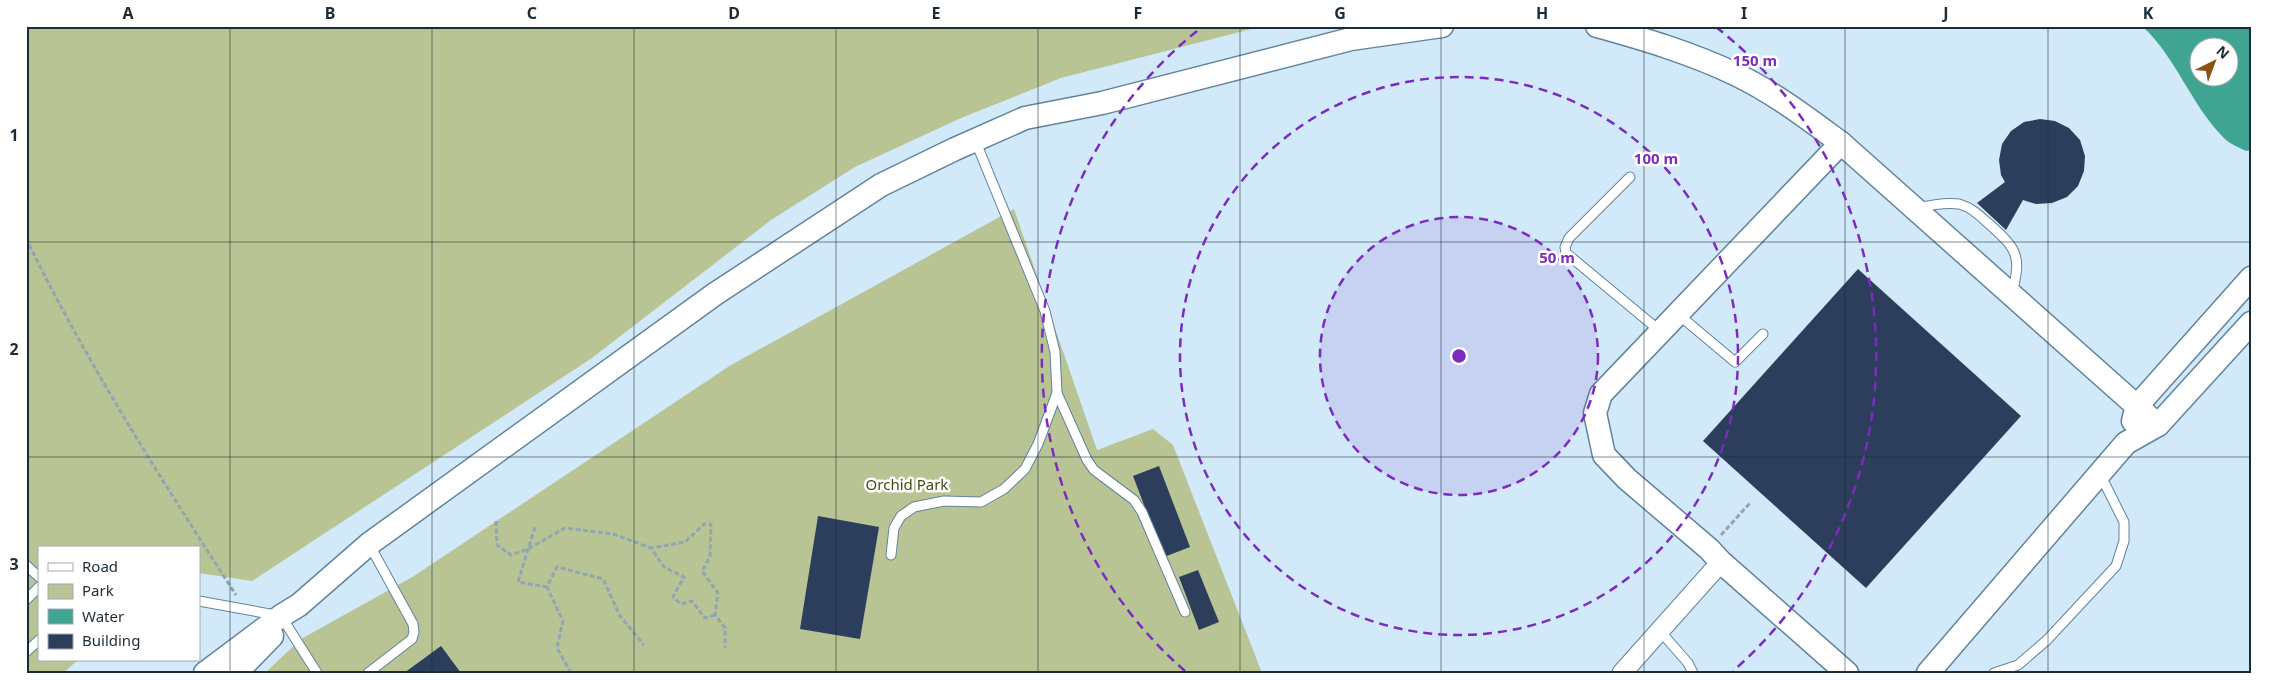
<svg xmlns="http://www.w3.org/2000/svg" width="2277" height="699" viewBox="0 0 2277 699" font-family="'Noto Sans',sans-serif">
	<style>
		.green { fill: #b8c493 }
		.water { fill: #3fa492; fill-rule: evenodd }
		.building { fill: #2c3e5b }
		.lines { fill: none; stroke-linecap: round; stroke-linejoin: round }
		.service-casing { stroke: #60849d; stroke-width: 11 }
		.minor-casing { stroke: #60849d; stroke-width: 21 }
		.tertiary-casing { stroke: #60849d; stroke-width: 25 }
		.path { stroke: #91a5b3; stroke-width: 3; stroke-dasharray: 5 2.5; stroke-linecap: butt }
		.service { stroke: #fff; stroke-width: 9 }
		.minor { stroke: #fff; stroke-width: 19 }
		.tertiary { stroke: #fff; stroke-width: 22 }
		.grid { fill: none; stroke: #1c2b35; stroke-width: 1; stroke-opacity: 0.55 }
		.ring { fill: none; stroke: #7b2cbf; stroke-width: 2.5; stroke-dasharray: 9 6 }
		.labels { text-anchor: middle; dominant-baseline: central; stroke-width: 5; stroke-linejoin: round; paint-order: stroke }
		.park-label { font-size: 15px; fill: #414c17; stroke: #fff }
		.centre { fill: #7b2cbf; stroke: #fff; stroke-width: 2.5 }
		.ring-label { font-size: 15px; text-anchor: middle; font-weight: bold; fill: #7b2cbf; stroke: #fff; stroke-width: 5; stroke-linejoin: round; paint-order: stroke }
		.neatline { fill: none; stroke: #1c2b35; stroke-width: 2 }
		.grid-label { font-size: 16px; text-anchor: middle; font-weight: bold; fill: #1c2b35 }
	</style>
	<rect width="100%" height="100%" fill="#d2e9f9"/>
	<g class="green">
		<polygon points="26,26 1263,26 1061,78 961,118 855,167 771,220 592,358 252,581 199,573 199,548 39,548 39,660 78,660 63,673 26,673"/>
		<polygon points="1014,209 1097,450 1153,429 1173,445 1262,673 265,673 301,639 414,576 731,365"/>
	</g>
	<path class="water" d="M2142,26H2251V150L2246,151C2238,147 2228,143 2223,137C2190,103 2176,57 2142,26ZM2200,48H2230V78H2200Z"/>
	<g class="building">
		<polygon points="2040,119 2055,121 2069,128 2080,140 2085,156 2084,171 2078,186 2067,197 2052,203 2036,204 2023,200 2006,230 1977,203 2005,182 2001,175 1999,160 2002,144 2011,131 2024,122"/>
		<polygon points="1858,269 2021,416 1866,588 1703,441"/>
		<polygon points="1159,466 1190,547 1164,557 1133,476"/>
		<polygon points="818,516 879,527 860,639 800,629"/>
		<polygon points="1198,570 1219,622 1199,630 1179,577"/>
		<polygon points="441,646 461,673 404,673"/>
	</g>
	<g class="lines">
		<g class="service-casing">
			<g id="service">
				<polyline points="1630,177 1569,238 1565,247 1566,253 1660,331"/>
				<path d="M1917,208C1930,205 1946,202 1959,204C1971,207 1980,216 1988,223C2017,249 2022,255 2012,293"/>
				<polyline points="1679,315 1735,362 1763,334"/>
				<polyline points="1057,393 1087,460 1094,470 1134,500 1142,512 1185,612"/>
				<polyline points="891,555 894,528 901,516 914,507 944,501 981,502 1004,489 1025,469 1038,444 1057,393 1055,352 1045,311 975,140"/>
				<polyline points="26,565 39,577"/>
				<polyline points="26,600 39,587"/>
				<polyline points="199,601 281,616 317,673"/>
				<polyline points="1660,631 1688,663 1693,673"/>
				<polyline points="26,652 39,640"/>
				<polyline points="368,673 412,639 414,632 413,624 369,544"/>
				<polyline points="1994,673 2018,665 2047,640 2116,566 2124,541 2124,522 2100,474"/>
			</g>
		</g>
		<g class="minor-casing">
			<polyline id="minor" points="1622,673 1721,562"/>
		</g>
		<g class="tertiary-casing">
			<g id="tertiary">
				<path d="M1597,26C1644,39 1691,53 1735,74C1773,92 1807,118 1841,143L2158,425"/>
				<polyline points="1841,143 1601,394 1595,413 1604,455 1627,479 1709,549 1721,562 1847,673"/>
				<polyline points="2133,421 2137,406 2251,278"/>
				<polyline points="205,673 281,616 299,605 369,544 715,294 881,185 955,149 1025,118 1102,103 1351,39 1442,26"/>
				<polyline points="236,673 272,636"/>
				<polyline points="1928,673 2126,443 2158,425 2251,323"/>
			</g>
		</g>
		<g class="path">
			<path d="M26,238C86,362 161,479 236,595"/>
			<polyline points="496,521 497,545 511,555 528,549 565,528 613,534 651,548"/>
			<polyline points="535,527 518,582 547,587"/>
			<polyline points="1721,535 1750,503"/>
			<polyline points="715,615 705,618 692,601 681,604 673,597 684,577 664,567 651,548 685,542 704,524 711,524 710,557 702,571 718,593 715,615 725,628 725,648"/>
			<polyline points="571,673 557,648 563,621 547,587 557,567 603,579 620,616 644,645"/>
		</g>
		<use href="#service" class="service"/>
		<use href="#minor" class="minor"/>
		<use href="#tertiary" class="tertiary"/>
	</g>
	<path class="grid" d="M230,26V673M432,26V673M634,26V673M836,26V673M1038,26V673M1240,26V673M1441,26V673M1644,26V673M1845,26V673M2048,26V673M26,242H2251M26,457H2251"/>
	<circle cx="1459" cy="356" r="139" fill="#7b2cbf" fill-opacity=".12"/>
	<g class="ring">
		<circle cx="1459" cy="356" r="139"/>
		<circle cx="1459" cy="356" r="279"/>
		<path d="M1185 671A418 418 0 0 1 1202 27M1716 27A418 418 0 0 1 1733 671"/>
	</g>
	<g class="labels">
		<g class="park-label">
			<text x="907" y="484">Orchid Park</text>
		</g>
	</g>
	<circle cx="1459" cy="356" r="8" class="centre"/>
	<g class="ring-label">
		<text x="1755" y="66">150 m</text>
		<text x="1656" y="164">100 m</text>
		<text x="1557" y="263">50 m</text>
	</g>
	<rect width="2277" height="699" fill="none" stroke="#ffffff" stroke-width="55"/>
	<rect x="38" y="546" width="162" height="115" fill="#ffffff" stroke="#a4aaae"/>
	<rect x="48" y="563" width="25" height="8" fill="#ffffff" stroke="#a4aaae"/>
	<text x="82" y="572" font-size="15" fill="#1c2b35">Road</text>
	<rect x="48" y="584" width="25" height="15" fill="#b8c493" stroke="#a4aaae"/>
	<text x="82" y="596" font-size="15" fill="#1c2b35">Park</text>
	<rect x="48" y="609" width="25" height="15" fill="#3fa492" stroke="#a4aaae"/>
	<text x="82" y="622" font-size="15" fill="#1c2b35">Water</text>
	<rect x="48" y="634" width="25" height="15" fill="#2c3e5b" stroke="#a4aaae"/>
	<text x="82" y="646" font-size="15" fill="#1c2b35">Building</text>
	<g transform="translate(2214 62) rotate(42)"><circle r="24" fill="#ffffff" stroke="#a4aaae"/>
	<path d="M0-4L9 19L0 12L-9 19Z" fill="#8f5215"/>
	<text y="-8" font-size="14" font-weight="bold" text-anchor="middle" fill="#1c2b35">N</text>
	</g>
	<rect x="28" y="28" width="2222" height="644" class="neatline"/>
	<g class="grid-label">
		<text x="128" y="19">A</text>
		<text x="330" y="19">B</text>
		<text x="532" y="19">C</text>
		<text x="734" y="19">D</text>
		<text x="936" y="19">E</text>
		<text x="1138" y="19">F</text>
		<text x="1340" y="19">G</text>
		<text x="1542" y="19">H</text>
		<text x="1744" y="19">I</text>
		<text x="1946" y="19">J</text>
		<text x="2148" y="19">K</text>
		<text x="14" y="141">1</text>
		<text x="14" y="355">2</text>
		<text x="14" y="570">3</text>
	</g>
</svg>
